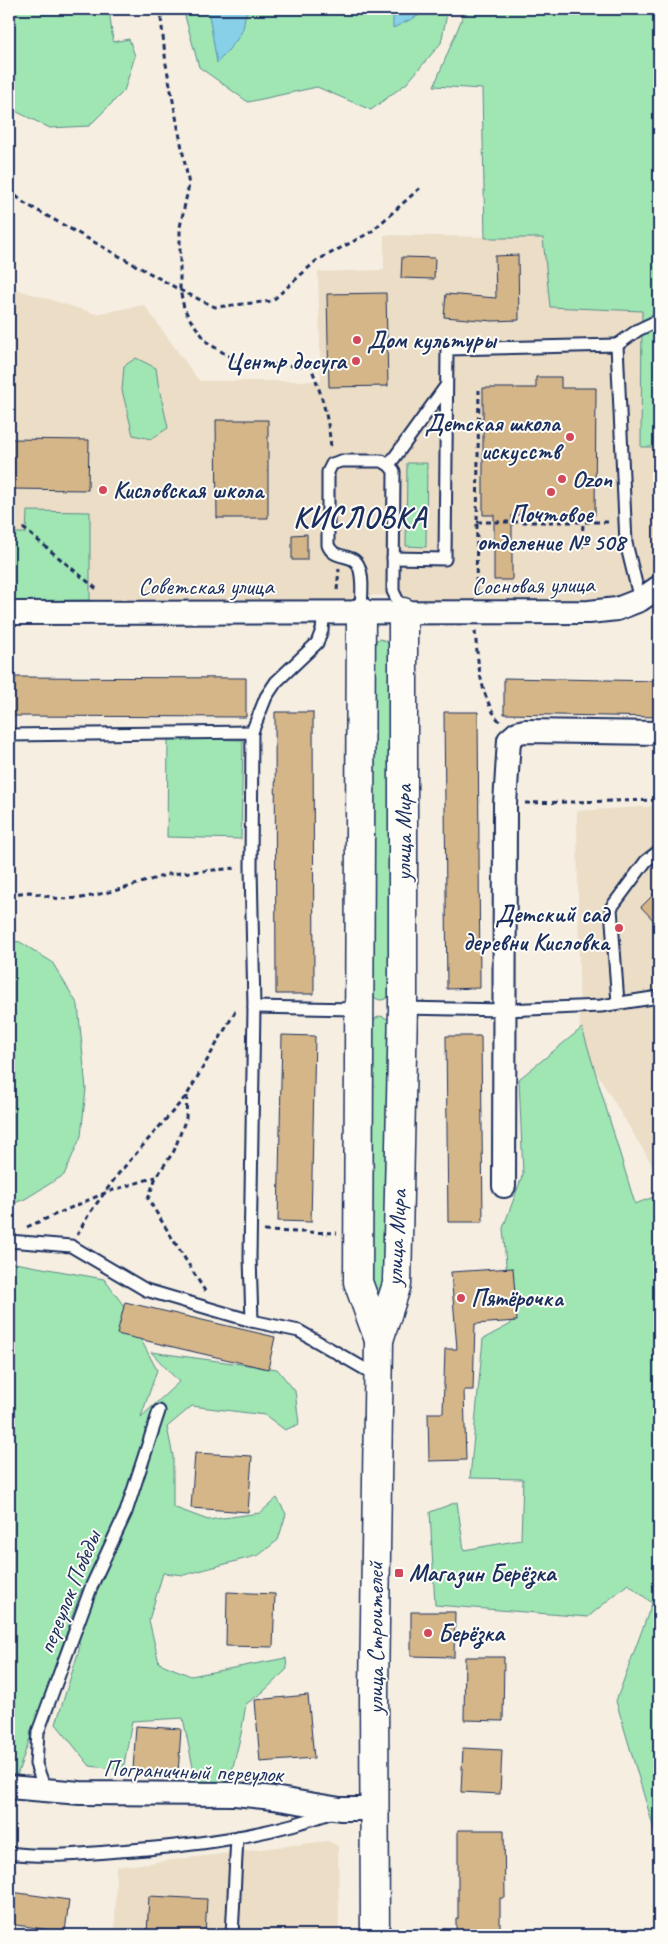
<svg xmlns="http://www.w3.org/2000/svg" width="668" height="1944" viewBox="0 0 668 1944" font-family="Caveat,sans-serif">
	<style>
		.built { fill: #ebddc6 }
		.green { fill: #9fe6b3; stroke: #5d8a88 }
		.water { fill: #87d0e8; stroke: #5c90b1 }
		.building { fill: #d5b688; stroke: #1b2f5e }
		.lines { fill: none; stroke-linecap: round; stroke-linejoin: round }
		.service-casing { stroke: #1b2f5e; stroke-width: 15 }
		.minor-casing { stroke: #1b2f5e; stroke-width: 26 }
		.tertiary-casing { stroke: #1b2f5e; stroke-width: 31 }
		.path { stroke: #1b2f5e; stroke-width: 3; stroke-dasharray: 5 4; stroke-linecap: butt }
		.service { stroke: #fdfcf7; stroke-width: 11 }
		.minor { stroke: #fdfcf7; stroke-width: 22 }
		.tertiary { stroke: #fdfcf7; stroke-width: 28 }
		.poi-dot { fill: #d1495b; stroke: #fdfcf7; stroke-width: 2 }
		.labels { text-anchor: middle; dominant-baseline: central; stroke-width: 4; stroke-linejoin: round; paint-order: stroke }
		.poi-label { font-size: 24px; font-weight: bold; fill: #1b2f5e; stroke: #fdfcf7; text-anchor: start }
		.street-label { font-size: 24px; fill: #1b2f5e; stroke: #fdfcf7 }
		.district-label { font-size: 29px; font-weight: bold; letter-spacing: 1px; fill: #1b2f5e; stroke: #fdfcf7 }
	</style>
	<rect width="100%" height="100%" fill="#f5eee1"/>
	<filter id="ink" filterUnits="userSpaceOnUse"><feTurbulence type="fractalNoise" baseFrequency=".02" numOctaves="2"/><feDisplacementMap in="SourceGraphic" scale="10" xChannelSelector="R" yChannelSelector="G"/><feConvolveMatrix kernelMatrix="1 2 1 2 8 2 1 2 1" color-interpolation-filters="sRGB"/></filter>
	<g filter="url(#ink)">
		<g class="built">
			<polygon points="384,235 543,238 550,307 642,311 641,446 659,447 659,574 629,594 612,601 412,602 405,596 356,595 350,601 332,604 194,600 9,601 9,287 96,314 144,305 199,381 321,381 318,272 384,270"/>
			<polygon points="659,806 659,1176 580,1045 577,811"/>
			<polygon points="327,1841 338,1846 339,1935 115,1935 116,1867"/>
		</g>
		<g class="green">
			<polygon points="9,9 109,9 113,42 129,39 135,56 124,91 89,126 50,128 9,108"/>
			<polygon points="183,9 448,9 441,43 407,83 371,110 317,87 248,102 199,67"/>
			<polygon points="466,9 659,9 659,447 641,447 642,311 550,307 543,238 485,238 482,89 434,86"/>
			<polygon points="136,358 156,368 158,383 168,428 151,439 133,435 122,390 124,366"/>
			<polygon points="407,463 427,463 426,547 406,546"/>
			<polygon points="27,511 90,512 90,600 9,601 9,533 26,533"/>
			<path d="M380,639L386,641L390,646V994C386,1002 376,1002 372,994L374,641Z"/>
			<polygon points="168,738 243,740 241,839 167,837"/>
			<polygon points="9,940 20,942 52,962 78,1005 86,1089 81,1136 64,1175 25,1199 9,1205"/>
			<polygon points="381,1016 390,1020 386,1288 380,1297 371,1296 372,1023 376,1018"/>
			<polygon points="582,1028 635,1204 659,1195 659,1846 616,1701 652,1603 628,1584 588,1617 435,1605 430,1512 457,1502 464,1550 521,1540 523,1479 470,1478 483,1339 511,1324 503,1228 523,1174 519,1079"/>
			<polygon points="9,1262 104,1279 121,1302 157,1370 141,1417 179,1382 151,1352 277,1369 295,1391 299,1424 285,1430 265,1415 192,1406 167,1427 173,1456 173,1507 208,1520 260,1513 277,1498 286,1514 278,1540 259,1555 184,1575 163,1573 149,1620 159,1663 191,1676 286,1658 287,1669 263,1692 246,1704 241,1734 230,1779 197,1787 183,1718 132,1721 123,1770 90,1766 56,1724 79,1650 82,1588 15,1781 9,1780"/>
		</g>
		<g class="water">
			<path d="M208,9H249C242,18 246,22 242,31C236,43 225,53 217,63Z"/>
			<polygon points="393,9 418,9 418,16 393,28"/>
		</g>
		<g class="building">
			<polygon points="518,255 519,320 493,321 444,317 446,294 496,298 495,256"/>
			<polygon points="402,257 435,258 434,279 401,278"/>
			<polygon points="386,293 388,386 329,387 327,294"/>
			<polygon points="536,377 561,377 561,388 596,388 595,515 512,515 512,580 494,580 494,515 483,515 483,388 536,388"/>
			<polygon points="216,420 268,420 268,518 217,518"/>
			<polygon points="9,439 89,440 88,490 9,489"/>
			<polygon points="307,534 307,560 292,560 292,535"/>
			<polygon points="9,677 246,678 246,717 9,716"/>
			<polygon points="504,678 659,681 659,717 504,714"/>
			<polygon points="275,712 313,712 314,994 276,994"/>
			<polygon points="444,712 478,712 480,988 447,989"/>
			<polygon points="659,889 659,926 641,907"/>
			<polygon points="282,1035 315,1036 311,1222 278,1221"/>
			<polygon points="446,1036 481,1036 483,1222 448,1222"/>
			<polygon points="513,1268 517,1321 475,1324 473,1390 464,1390 466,1460 429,1461 428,1413 443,1413 445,1349 457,1349 451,1272"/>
			<polygon points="125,1302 275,1337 268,1369 117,1334"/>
			<polygon points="195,1453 252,1456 248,1512 191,1508"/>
			<polygon points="227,1592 275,1594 273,1647 226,1646"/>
			<polygon points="411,1612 455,1612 454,1657 411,1656"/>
			<polygon points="465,1657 504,1657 503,1721 464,1720"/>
			<polygon points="308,1695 314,1758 260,1762 255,1700"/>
			<polygon points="136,1726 181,1729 178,1774 133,1770"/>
			<polygon points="463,1748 502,1750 500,1794 461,1792"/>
			<polygon points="458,1830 504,1830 505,1898 500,1898 500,1935 456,1935 456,1919 458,1919"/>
			<polygon points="11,1892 69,1900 65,1932 9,1924"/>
			<polygon points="149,1896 207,1899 205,1935 147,1934"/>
		</g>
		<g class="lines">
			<g class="service-casing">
				<g id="service">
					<polyline points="617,345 638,330 659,320"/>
					<polyline points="389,465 446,386"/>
					<polyline points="393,558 445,559 447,349 617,345 626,543 640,600"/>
					<path d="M361,612C361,598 364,580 359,567C354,552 334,561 328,545V472L332,464L341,461H382L389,465L394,471L393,586V591L403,612"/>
					<polyline points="252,732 266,697 276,682 317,643 322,630 324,611"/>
					<polyline points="9,735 252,732 251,867 254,1007 250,1257 252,1321"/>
					<polyline points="618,1003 611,908 646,861 659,851"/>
					<polyline points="254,1007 353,1009 360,1007"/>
					<polyline points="403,1008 505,1010 601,1006 659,997"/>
					<polyline points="9,1241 71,1246 146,1290 252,1321 299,1331 377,1376"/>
					<polyline points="46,1792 36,1764 38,1732 92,1585 126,1512 159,1411"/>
					<path d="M9,1853C45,1858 83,1854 119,1851C191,1846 264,1837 333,1812"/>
					<polyline points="232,1935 237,1837"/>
				</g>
			</g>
			<g class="minor-casing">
				<g id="minor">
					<polyline points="9,613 589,612 617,609 640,600 659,587"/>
					<polyline points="504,1186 505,804 509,740 517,733 524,731 659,733"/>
					<polyline points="9,1787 80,1793 235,1794 273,1798 340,1809 375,1809"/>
				</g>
			</g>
			<g class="tertiary-casing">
				<g id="tertiary">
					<polyline points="361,612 358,1282 379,1340"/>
					<polyline points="375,1935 374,1692 379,1340 397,1284 403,1008 403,612"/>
				</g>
			</g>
			<g class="path">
				<path d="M160,9L166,64L189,185L180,227V290L184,308L189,318L208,343L238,362L311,367C322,395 329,420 331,449"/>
				<polyline points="9,190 24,203 180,290 215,307 272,301 316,261 371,232 421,187"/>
				<polyline points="477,522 611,522"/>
				<polyline points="23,528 99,591"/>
				<polyline points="582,548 583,522"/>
				<polyline points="337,590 339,569"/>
				<polyline points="476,592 479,390"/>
				<path d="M475,631C478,662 480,698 500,722"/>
				<polyline points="525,803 659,800"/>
				<polyline points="9,894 30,892 59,899 82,898 122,889 169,874 236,868"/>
				<polyline points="187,1096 186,1118 174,1151 156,1177 148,1199 205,1291"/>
				<polyline points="27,1227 107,1192 156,1177"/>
				<polyline points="264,1231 337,1233"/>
				<polyline points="77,1235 89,1214 119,1173 187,1095 235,1012 239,1011"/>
			</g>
			<use href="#service" class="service"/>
			<use href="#minor" class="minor"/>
			<use href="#tertiary" class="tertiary"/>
		</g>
	</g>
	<g class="poi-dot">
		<circle cx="357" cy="340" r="5"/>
		<circle cx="356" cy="361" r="5"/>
		<circle cx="570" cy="437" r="5"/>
		<circle cx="562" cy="479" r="5"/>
		<circle cx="103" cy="490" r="5"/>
		<circle cx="551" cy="492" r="5"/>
		<circle cx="619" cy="928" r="5"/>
		<circle cx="461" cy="1298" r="5"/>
		<rect x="394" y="1568" width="10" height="10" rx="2.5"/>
		<circle cx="428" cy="1633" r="5"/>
	</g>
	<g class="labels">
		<g class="poi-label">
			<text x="367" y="340">Дом культуры</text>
			<text x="346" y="361" text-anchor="end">Центр досуга</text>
			<text x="560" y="423" text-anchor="end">Детская школа<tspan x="560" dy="28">искусств</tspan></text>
			<text x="572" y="479">Ozon</text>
			<text x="113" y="490">Кисловская школа</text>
			<text x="551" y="514" text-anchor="middle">Почтовое<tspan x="551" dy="28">отделение № 508</tspan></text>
			<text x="609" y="914" text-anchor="end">Детский сад<tspan x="609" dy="28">деревни Кисловка</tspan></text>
			<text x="471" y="1298">Пятёрочка</text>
			<text x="409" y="1573">Магазин Берёзка</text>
			<text x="438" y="1633">Берёзка</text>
		</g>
		<g class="street-label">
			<text transform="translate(533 585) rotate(-1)">Сосновая улица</text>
			<text x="206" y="586">Советская улица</text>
			<text transform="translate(403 833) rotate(-90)">улица Мира</text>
			<text transform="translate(396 1238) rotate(-87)">улица Мира</text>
			<text transform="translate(69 1592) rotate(-68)">переулок Победы</text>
			<text transform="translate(375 1638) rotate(-90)">улица Строителей</text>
			<text transform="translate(193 1771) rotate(2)">Пограничный переулок</text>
		</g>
		<g class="district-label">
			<text x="360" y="517">КИСЛОВКА</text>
		</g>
	</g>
	<rect width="668" height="1944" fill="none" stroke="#fdfcf7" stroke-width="30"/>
	<rect x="15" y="15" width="638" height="1914" fill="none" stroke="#1b2f5e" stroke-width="2" filter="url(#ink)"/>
</svg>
